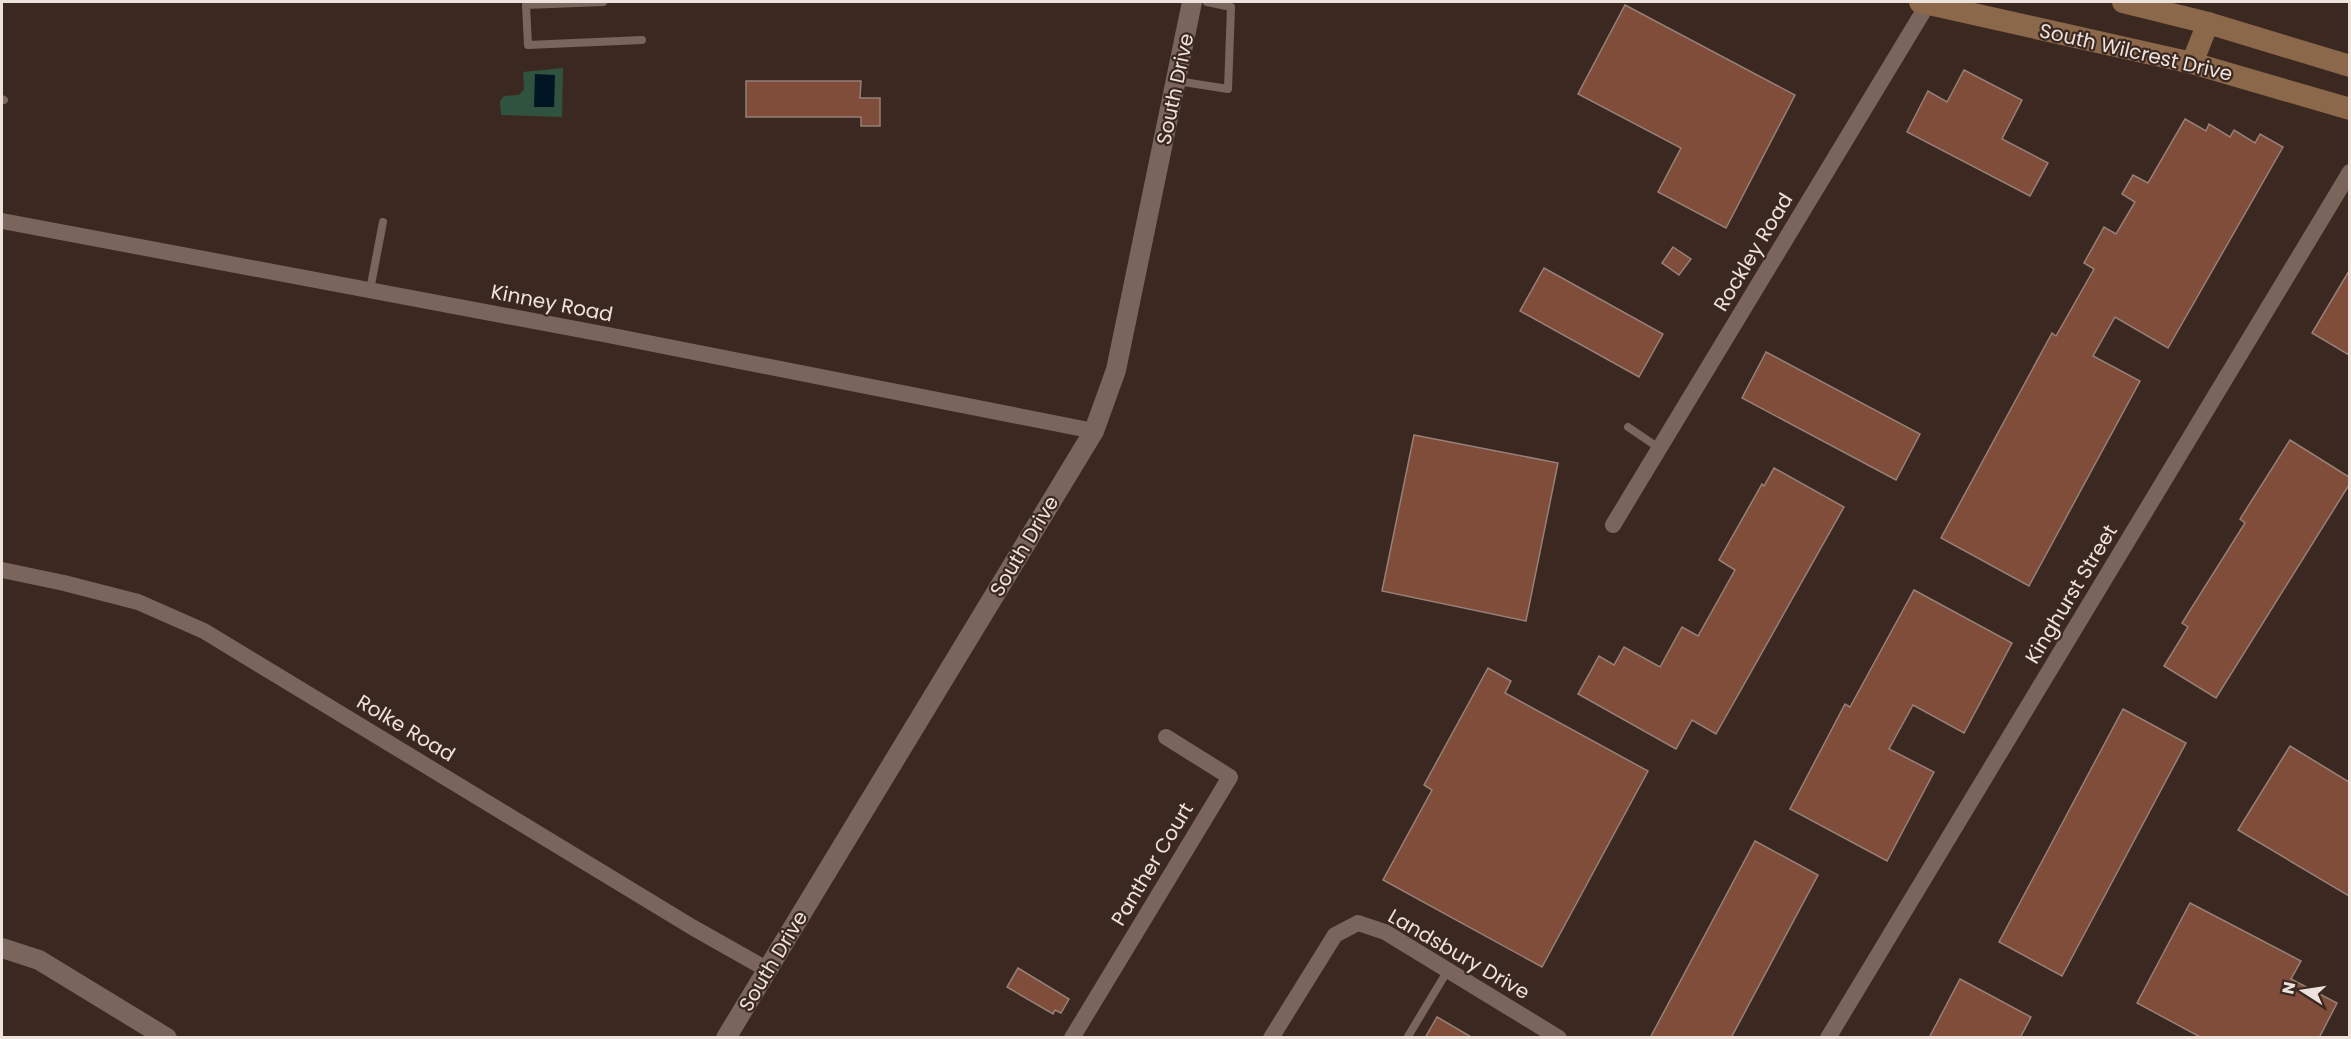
<svg xmlns="http://www.w3.org/2000/svg" width="2351" height="1039" viewBox="0 0 2351 1039" font-family="Poppins,sans-serif">
	<style>
		.green { fill: #2f533f }
		.water { fill: #001423 }
		.building { fill: #7f4d39; stroke: #978078; stroke-width: 1.5 }
		.lines { fill: none; stroke-linecap: round; stroke-linejoin: round }
		.service { stroke: #7a655c; stroke-width: 8 }
		.minor { stroke: #7a655c; stroke-width: 16 }
		.tertiary { stroke: #7a655c; stroke-width: 20 }
		.secondary { stroke: #8c684a; stroke-width: 22 }
		.labels { text-anchor: middle; dominant-baseline: central; stroke-width: 4.5; stroke-linejoin: round; paint-order: stroke }
		.street-label { font-size: 20px; fill: #eee2dd; stroke: #3b2921 }
	</style>
	<rect width="100%" height="100%" fill="#3b2921"/>
	<polygon class="green" points="563,68 562,117 501,115 500,101 504,96 519,95 524,89 523,72"/>
	<polygon class="water" points="535,74 555,75 554,107 534,107"/>
	<g class="building">
		<polygon points="1625,5 1795,95 1726,228 1658,192 1681,148 1578,94"/>
		<polygon points="1964,70 2022,100 2002,139 2048,163 2030,196 1907,132 1928,91 1947,102"/>
		<polygon points="746,81 861,81 860,98 880,98 880,126 861,126 861,117 746,117"/>
		<polygon points="2185,119 2206,131 2209,124 2230,137 2234,130 2255,143 2260,134 2283,147 2168,348 2115,317 2093,356 2140,381 2029,586 1941,538 2052,333 2056,336 2094,269 2084,263 2104,227 2116,234 2135,202 2122,194 2133,175 2148,183"/>
		<polygon points="1673,247 1691,259 1679,275 1662,263"/>
		<polygon points="1544,268 1663,334 1639,377 1520,311"/>
		<polygon points="2349,271 2349,355 2312,333"/>
		<polygon points="1766,352 1920,434 1896,480 1742,398"/>
		<polygon points="1414,435 1558,463 1526,621 1382,591"/>
		<polygon points="2290,440 2349,477 2349,485 2216,698 2164,666 2188,627 2182,623 2245,523 2240,519"/>
		<polygon points="1774,468 1844,507 1716,734 1692,720 1676,749 1578,694 1599,656 1614,665 1624,647 1660,667 1682,627 1698,636 1735,570 1719,560 1762,484 1764,486"/>
		<polygon points="1914,590 2012,643 1964,733 1913,705 1889,749 1934,772 1887,861 1790,809 1845,704 1850,707"/>
		<polygon points="1488,668 1511,681 1505,693 1648,771 1542,967 1383,880 1432,790 1424,785"/>
		<polygon points="2123,709 2186,743 2062,976 1999,942"/>
		<polygon points="2290,746 2349,782 2349,896 2238,830"/>
		<polygon points="1755,841 1818,875 1731,1038 1650,1038"/>
		<polygon points="2190,903 2301,961 2291,979 2337,1003 2319,1038 2202,1038 2137,1003"/>
		<polygon points="1018,968 1069,999 1061,1013 1055,1010 1053,1014 1007,987"/>
		<polygon points="1960,979 2031,1017 2020,1038 1929,1038"/>
		<polygon points="1437,1017 1473,1038 1425,1038"/>
	</g>
	<g class="lines">
		<g class="service">
			<polyline points="603,2 526,5 528,45 642,40"/>
			<polyline points="1177,81 1228,89 1231,7 1207,2"/>
			<polyline points="2,99 4,100"/>
			<polyline points="370,290 383,222"/>
			<polyline points="1628,427 1659,448"/>
			<polyline points="1407,1038 1448,970"/>
		</g>
		<g class="minor">
			<polyline points="2,221 608,335 1094,431"/>
			<polyline points="1613,525 1929,2"/>
			<polyline points="2,570 64,583 138,602 204,631 692,927 768,970"/>
			<polyline points="1072,1038 1230,777 1166,737"/>
			<polyline points="1271,1038 1335,935 1358,923 1385,932 1559,1038"/>
			<polyline points="1828,1038 2350,172"/>
		</g>
		<g class="tertiary">
			<polyline points="2,948 39,960 167,1038"/>
			<polyline points="726,1038 1094,431 1116,370 1192,2"/>
		</g>
		<g class="secondary">
			<polyline points="1920,2 2192,63 2350,109"/>
			<polyline points="2123,2 2208,23 2350,66"/>
			<polyline points="2192,63 2208,23"/>
		</g>
	</g>
	<g class="labels">
		<g class="street-label">
			<text transform="translate(2136 52) rotate(13)">South Wilcrest Drive</text>
			<text transform="translate(1175 89) rotate(-78)">South Drive</text>
			<text transform="translate(1753 252) rotate(-59)">Rockley Road</text>
			<text transform="translate(552 303) rotate(11)">Kinney Road</text>
			<text transform="translate(1024 546) rotate(-59)">South Drive</text>
			<text transform="translate(2071 594) rotate(-59)">Kinghurst Street</text>
			<text transform="translate(406 728) rotate(31)">Rolke Road</text>
			<text transform="translate(1152 864) rotate(-59)">Panther Court</text>
			<text transform="translate(1459 954) rotate(30)">Landsbury Drive</text>
			<text transform="translate(773 961) rotate(-59)">South Drive</text>
		</g>
	</g>
	<rect width="2351" height="1039" fill="none" stroke="#eee2dd" stroke-width="6"/>
	<g transform="translate(2303 991) rotate(282)" stroke="#3b2921" stroke-width="4.5" paint-order="stroke">
	<path d="M0-4.5L10 22L0 15L-10 22Z" fill="#eee2dd"/>
	<text y="-9" font-size="16" font-weight="bold" text-anchor="middle" fill="#eee2dd">N</text>
	</g>
</svg>
